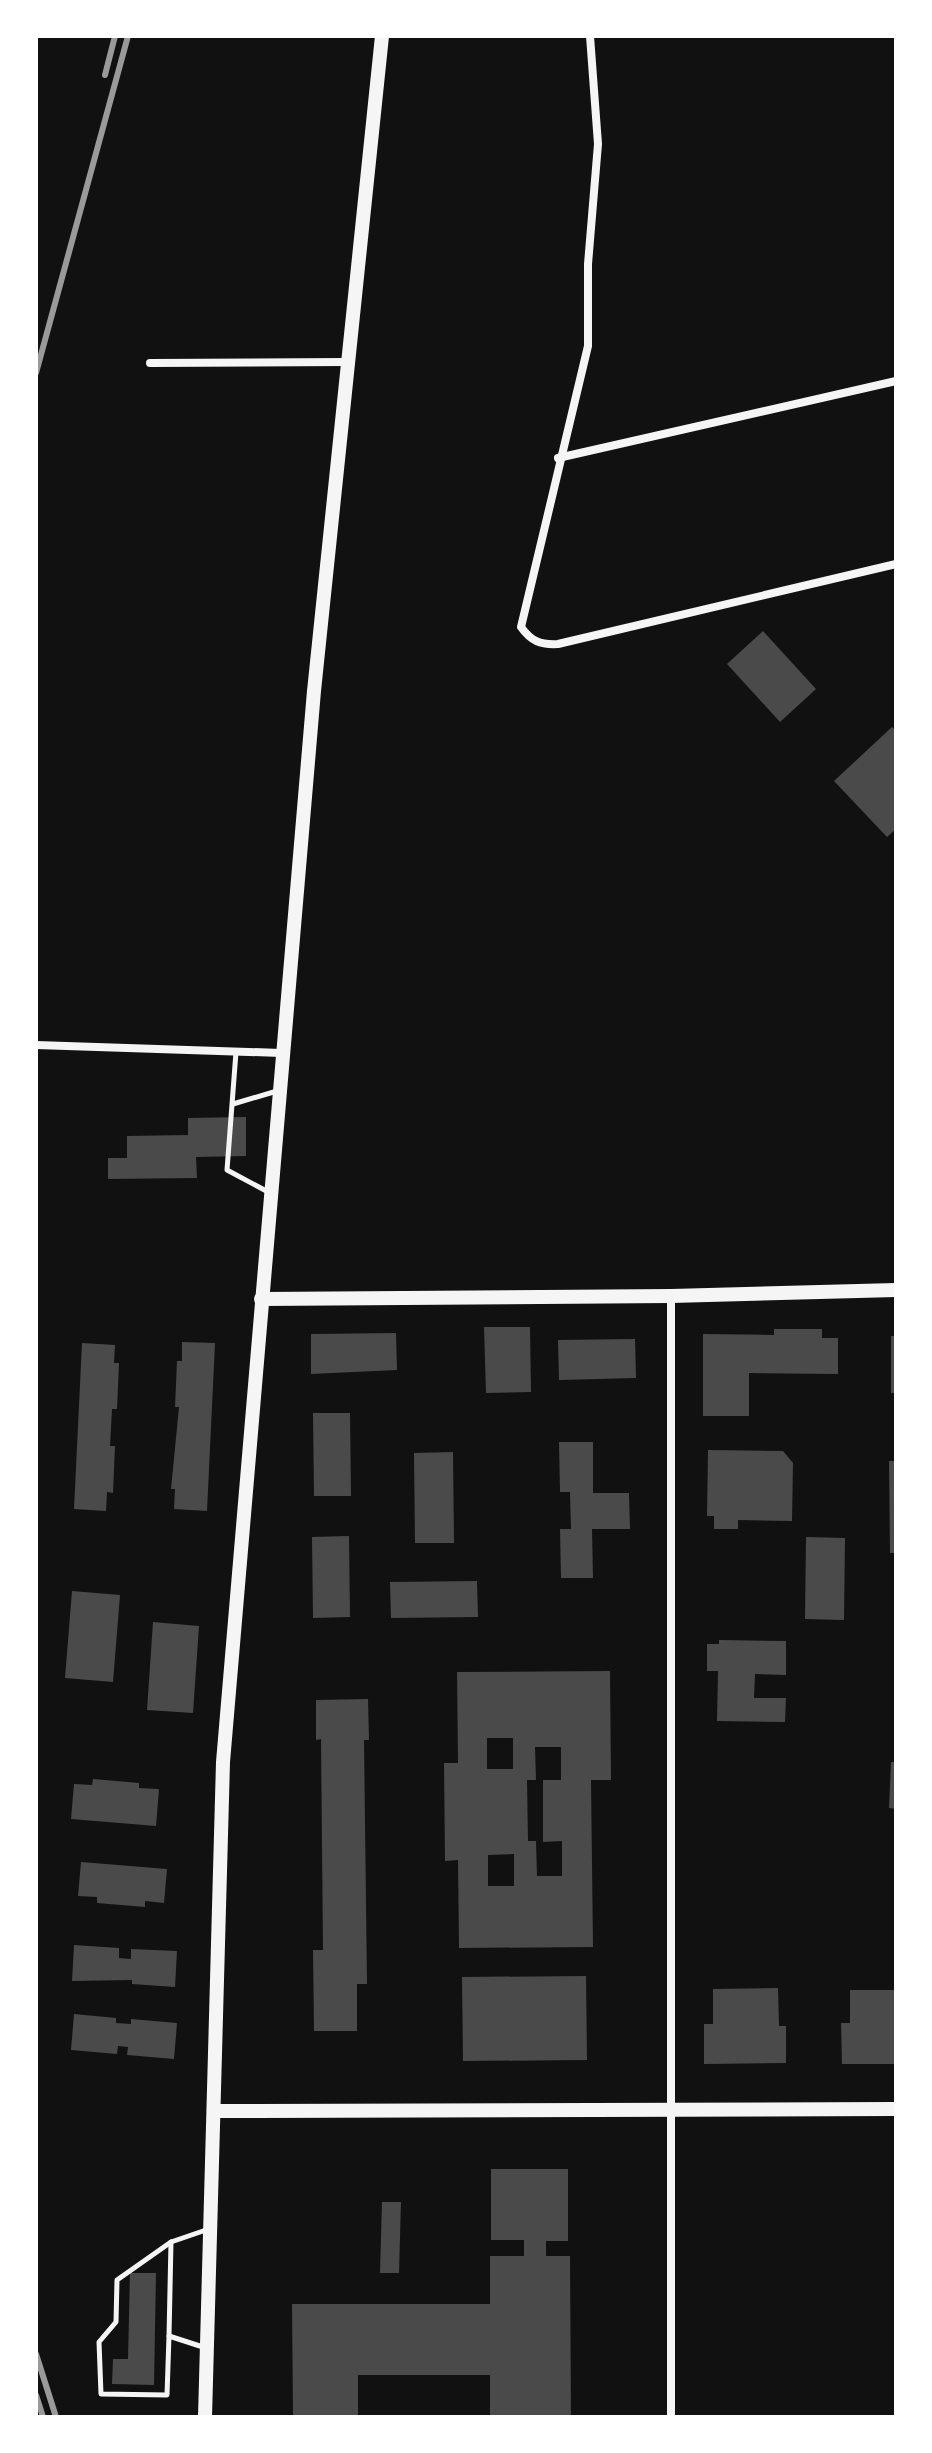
<svg xmlns="http://www.w3.org/2000/svg" width="932" height="2453" viewBox="0 0 932 2453" font-family="Ubuntu,sans-serif">
	<style>
		.building { fill: #4a4a4a; fill-rule: evenodd }
		.lines { fill: none; stroke-linecap: round; stroke-linejoin: round }
		.service { stroke: #f5f5f5; stroke-width: 5 }
		.minor { stroke: #f5f5f5; stroke-width: 8 }
		.tertiary { stroke: #f5f5f5; stroke-width: 14 }
		.rail { stroke: #9a9a9a; stroke-width: 6 }
	</style>
	<rect width="100%" height="100%" fill="#111"/>
	<g class="building">
		<polygon points="763,631 816,689 780,722 727,664"/>
		<polygon points="892,727 896,731 896,829 887,837 834,781"/>
		<polygon points="246,1117 246,1156 196,1157 197,1178 108,1179 108,1158 127,1158 127,1136 188,1135 188,1118"/>
		<polygon points="484,1327 530,1327 531,1392 486,1393"/>
		<polygon points="774,1329 822,1329 822,1338 838,1338 838,1374 749,1373 749,1416 703,1416 703,1334 774,1335"/>
		<polygon points="396,1333 397,1370 311,1374 311,1334"/>
		<rect x="891" y="1336" width="5" height="57"/>
		<polygon points="635,1339 636,1378 559,1380 558,1340"/>
		<polygon points="182,1342 215,1343 207,1511 174,1509 175,1489 171,1489 179,1407 175,1407 177,1361 182,1361"/>
		<polygon points="82,1343 115,1345 114,1363 119,1363 117,1409 112,1409 110,1446 115,1446 113,1493 107,1492 106,1511 74,1509"/>
		<polygon points="313,1413 350,1413 351,1496 314,1496"/>
		<polygon points="559,1442 593,1442 593,1493 629,1493 630,1529 592,1529 593,1578 561,1578 560,1529 571,1529 570,1492 560,1492"/>
		<polygon points="708,1450 783,1451 793,1463 792,1521 738,1520 738,1529 714,1529 714,1516 707,1516"/>
		<polygon points="453,1452 454,1543 415,1543 414,1453"/>
		<polygon points="889,1461 896,1461 896,1553 890,1553"/>
		<polygon points="349,1536 350,1617 313,1618 312,1537"/>
		<polygon points="806,1537 845,1538 844,1620 805,1619"/>
		<polygon points="477,1581 478,1617 391,1618 390,1582"/>
		<polygon points="72,1591 120,1595 113,1682 65,1678"/>
		<polygon points="153,1622 199,1626 193,1713 147,1710"/>
		<polygon points="719,1640 786,1641 786,1675 755,1674 754,1698 786,1698 785,1722 717,1721 718,1671 707,1671 707,1644 719,1644"/>
		<path d="M610,1671L611,1780H591L593,1947L459,1948L458,1860L445,1861L444,1763H458L457,1672ZM487,1738H513V1769H487ZM535,1747H561V1780H543V1842L562,1841V1876H537L536,1841H528L527,1780H536ZM514,1854V1886H488V1855Z"/>
		<polygon points="368,1699 369,1740 364,1740 367,1984 357,1984 357,2031 314,2031 313,1950 323,1950 321,1739 316,1740 316,1700"/>
		<polygon points="891,1762 896,1762 896,1809 889,1808"/>
		<polygon points="93,1779 139,1783 139,1788 159,1789 156,1826 71,1819 74,1784 92,1785"/>
		<polygon points="81,1862 167,1869 164,1903 145,1901 145,1907 97,1903 97,1897 78,1896"/>
		<polygon points="74,1945 119,1948 119,1958 131,1959 131,1949 177,1951 175,1987 132,1984 132,1980 72,1981"/>
		<polygon points="586,1976 587,2060 463,2061 462,1977"/>
		<polygon points="778,1988 779,2026 786,2026 786,2063 704,2064 704,2024 713,2024 713,1989"/>
		<polygon points="850,1990 896,1990 896,2064 842,2064 841,2023 850,2023"/>
		<polygon points="74,2014 116,2018 116,2023 131,2024 131,2019 177,2023 174,2059 127,2055 128,2047 118,2046 117,2054 71,2050"/>
		<polygon points="491,2169 568,2169 568,2241 546,2241 546,2256 570,2256 571,2417 490,2417 490,2375 358,2375 358,2416 293,2416 292,2304 490,2304 490,2256 524,2256 524,2240 491,2240"/>
		<polygon points="382,2202 401,2202 399,2273 380,2273"/>
		<polygon points="130,2273 156,2273 154,2385 112,2384 113,2359 128,2359"/>
	</g>
	<g class="lines">
		<g class="service">
			<polyline points="236,1052 227,1170 270,1193"/>
			<polyline points="233,1104 277,1091"/>
			<polyline points="169,2336 167,2395 101,2394 99,2342 116,2322 117,2280 171,2242"/>
			<polyline points="206,2348 169,2336 171,2242 206,2230"/>
		</g>
		<g class="minor">
			<path d="M590,36L598,144L588,264V346L521,627C531,641 540,645 558,644L896,564"/>
			<polyline points="150,363 346,362"/>
			<polyline points="558,458 896,381"/>
			<polyline points="36,1045 281,1053"/>
			<polyline points="671,1296 671,2417"/>
		</g>
		<g class="tertiary">
			<polyline points="261,1299 671,1296 896,1290"/>
			<polyline points="214,2111 896,2109"/>
			<polyline points="205,2417 223,1762 314,691 382,36"/>
		</g>
		<g class="rail">
			<polyline points="105,75 115,36"/>
			<polyline points="36,373 128,36"/>
			<polyline points="36,2354 56,2417"/>
			<polyline points="36,2395 43,2417"/>
		</g>
	</g>
	<rect width="932" height="2453" fill="none" stroke="#ffffff" stroke-width="76"/>
</svg>
